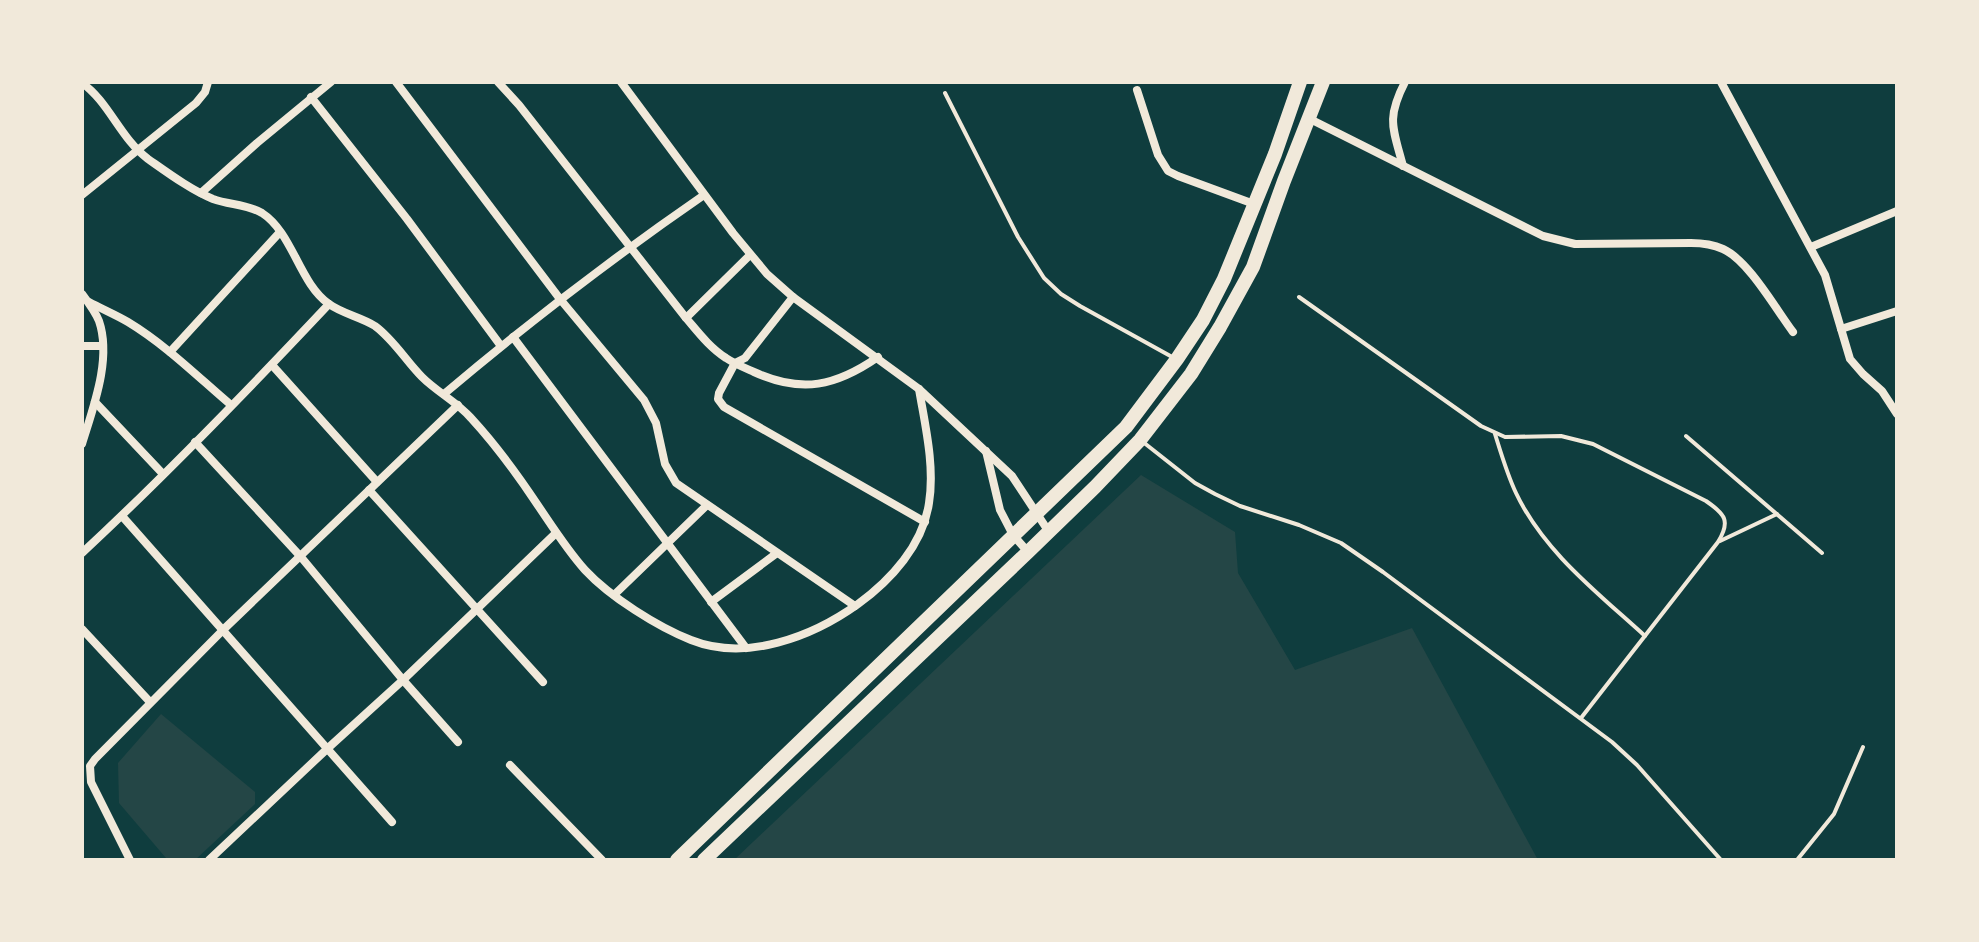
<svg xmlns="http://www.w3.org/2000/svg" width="1979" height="942" viewBox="0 0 1979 942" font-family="'Fira Sans',sans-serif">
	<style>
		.green { fill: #244646 }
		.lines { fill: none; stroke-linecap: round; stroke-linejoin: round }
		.service { stroke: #f1e9da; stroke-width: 4 }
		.minor { stroke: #f1e9da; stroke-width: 8 }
		.primary { stroke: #f1e9da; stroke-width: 14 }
	</style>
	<rect width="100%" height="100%" fill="#0f3d3e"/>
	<g class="green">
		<polygon points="1141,475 1235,532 1238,573 1295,670 1412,628 1538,860 734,860"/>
		<polygon points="161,714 255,792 255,804 195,860 173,860 166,858 119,803 118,763"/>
	</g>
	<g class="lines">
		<g class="service">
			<polyline points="945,93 1018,237 1044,278 1061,294 1080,306 1174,358"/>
			<path d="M1299,297L1481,426L1505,437L1561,436L1593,444L1706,501C1725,514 1731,521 1718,542L1581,718"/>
			<path d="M1495,434C1501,453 1507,474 1516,493C1544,552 1598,593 1645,636"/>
			<polyline points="1686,436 1822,553"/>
			<polyline points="1143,442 1195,483 1215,494 1240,506 1299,525 1341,543 1383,572 1612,742 1637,765 1721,860"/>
			<polyline points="1720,541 1777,514"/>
			<polyline points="1797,860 1834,814 1863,747"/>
		</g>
		<g class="minor">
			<polyline points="396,82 560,299 644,400 656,423 665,464 676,483 855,606"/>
			<path d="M498,82L519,105L686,318C698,332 710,348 726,358C735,364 745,368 754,372C802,394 836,386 878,357"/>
			<polyline points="621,82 733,233 767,274 793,297 919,389 1012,476 1049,532"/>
			<polyline points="1721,82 1825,275 1850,359 1863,374 1882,391 1897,414"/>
			<path d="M82,83C109,102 120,138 148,159C168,173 191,190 213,199C229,205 247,204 262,213C293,233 299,283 329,304C343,314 361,317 375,326C394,340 406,361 422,377C437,392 457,402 471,418C495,444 517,474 537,504C552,526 567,550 585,570C610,597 658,627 691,640C746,662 812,637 858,604C891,580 923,545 929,503C935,466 925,425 919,389"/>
			<polyline points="1137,90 1158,155 1168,171 1178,176 1254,204"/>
			<polyline points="311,97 407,219 501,346"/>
			<path d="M1308,118L1543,236L1575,244L1691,243C1703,243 1712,244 1723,249C1749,261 1775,308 1793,332"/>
			<path d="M1403,166C1393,128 1386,119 1405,82"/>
			<polyline points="201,193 257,143 331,82"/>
			<polyline points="82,195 196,103 205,92 208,82"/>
			<polyline points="1811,247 1897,211"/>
			<path d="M82,294C88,302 95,311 99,321C112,359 93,408 82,444"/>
			<polyline points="793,297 745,358 735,363 719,393 718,399 724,407 925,522"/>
			<path d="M89,302C102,309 116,315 128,322C166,345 198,377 231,405"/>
			<polyline points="686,318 750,255"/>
			<polyline points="1841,329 1897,311"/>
			<polyline points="513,337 746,648"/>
			<polyline points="82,346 102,346"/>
			<polyline points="170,352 280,232"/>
			<polyline points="272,365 377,482"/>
			<path d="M444,394C528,323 614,257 704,195"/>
			<polyline points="95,402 163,474"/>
			<polyline points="195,442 301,557 403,680 458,742"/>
			<polyline points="986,451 1000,510 1013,535 1028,552"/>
			<polyline points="369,490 543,682"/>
			<polyline points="122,516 392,822"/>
			<path d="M82,553C167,474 249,389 329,304"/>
			<polyline points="614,595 707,505"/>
			<polyline points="711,602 777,553"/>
			<polyline points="82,629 150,702"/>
			<polyline points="510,765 602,860"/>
			<polyline points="130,860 91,782 90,766 95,759 224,629 458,405"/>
			<polyline points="209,860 327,749 403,680 556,533"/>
		</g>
		<g class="primary">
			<polyline points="677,860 1126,427 1177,359 1203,320 1224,279 1275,154 1300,82"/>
			<polyline points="704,860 1028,552 1095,487 1140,440 1191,374 1220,327 1253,267 1284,181 1323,82"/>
		</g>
	</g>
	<rect width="1979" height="942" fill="none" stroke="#f1e9da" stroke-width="168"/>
</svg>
